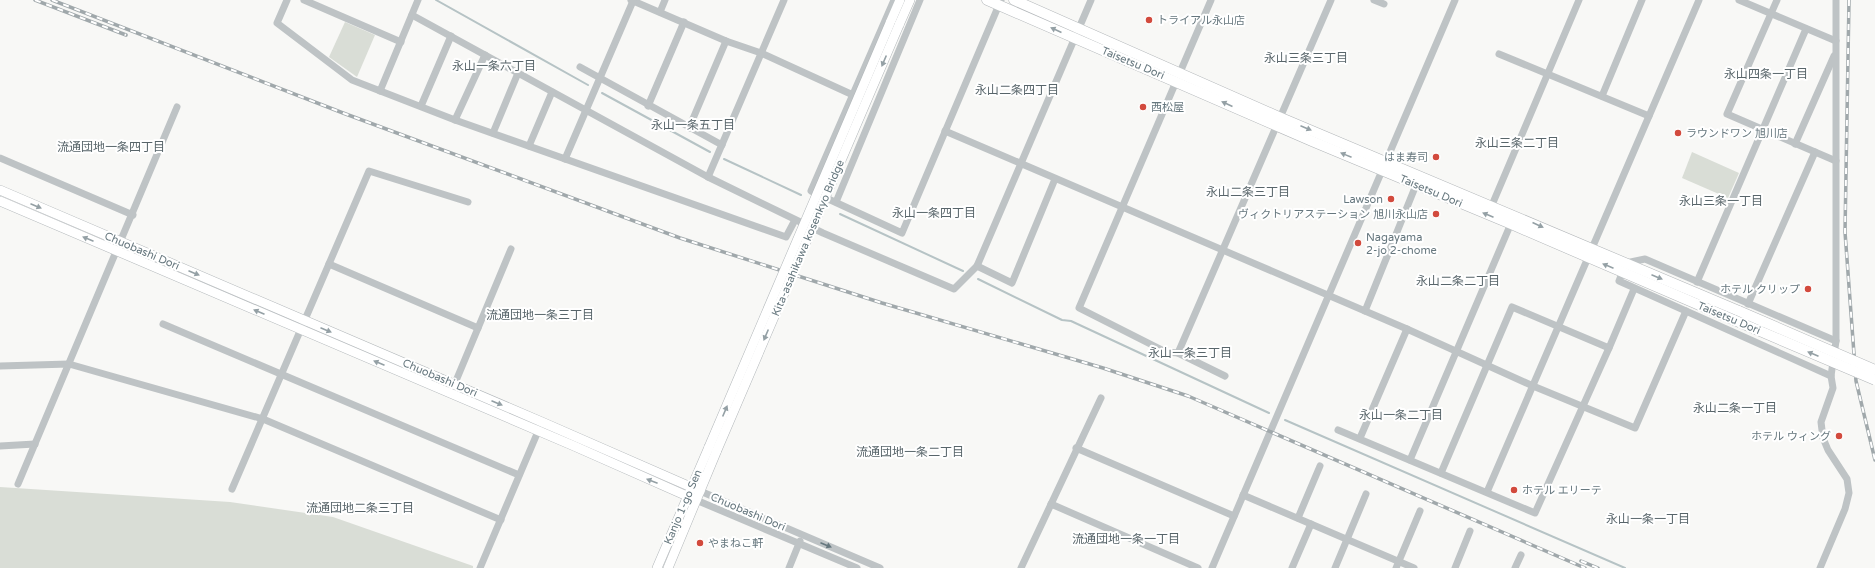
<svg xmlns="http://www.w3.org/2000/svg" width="1875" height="568" viewBox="0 0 1875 568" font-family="'Varela Round','Noto Sans JP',sans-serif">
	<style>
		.green { fill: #d9ddd6 }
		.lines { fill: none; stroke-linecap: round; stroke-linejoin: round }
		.stream { stroke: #b6c3c5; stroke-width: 2 }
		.major-casing { stroke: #b2b7ba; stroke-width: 10 }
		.highway-casing { stroke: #b2b6b9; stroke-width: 11 }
		.minor { stroke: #bec3c5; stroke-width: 7 }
		.major { stroke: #fff; stroke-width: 9 }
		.highway { stroke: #fff; stroke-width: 10 }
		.rail-casing { stroke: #a0a8ab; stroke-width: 3.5 }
		.rail { stroke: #fff; stroke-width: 2; stroke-dasharray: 6; stroke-linecap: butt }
		.major-bridge-casing { stroke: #b2b7ba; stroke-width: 10; stroke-linecap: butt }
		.highway-bridge-casing { stroke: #b2b6b9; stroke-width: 11; stroke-linecap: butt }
		.major-bridge { stroke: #fff; stroke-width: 9 }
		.highway-bridge { stroke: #fff; stroke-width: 10 }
		.oneway { fill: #94a0a5 }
		.oneway2 { fill: #66777e }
		.poi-dot { fill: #d24a3d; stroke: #fff; stroke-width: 1.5 }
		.labels { text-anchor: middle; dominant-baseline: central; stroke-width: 4; stroke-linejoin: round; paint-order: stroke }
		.poi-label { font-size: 11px; fill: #66777e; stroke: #fff; text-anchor: start }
		.street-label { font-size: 11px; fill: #66777e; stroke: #fff }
		.neighbourhood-label { font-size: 12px; fill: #58656a; stroke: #fff }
	</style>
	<rect width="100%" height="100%" fill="#f8f8f6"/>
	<g class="green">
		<polygon points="345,22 375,35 357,77 329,57"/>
		<polygon points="1692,152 1739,173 1728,198 1682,178"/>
		<polygon points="0,487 230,502 333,517 473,566 473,568 0,568"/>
	</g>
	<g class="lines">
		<g class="stream">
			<polyline points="436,0 588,85"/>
			<polyline points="602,93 710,152"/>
			<polyline points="724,159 801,195"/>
			<polyline points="840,214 963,271"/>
			<polyline points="978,279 1062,320 1071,321 1269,413"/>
			<polyline points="1285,420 1625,568"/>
		</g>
		<g class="major-casing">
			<g id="major">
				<polyline points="890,23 900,0"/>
				<polyline points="899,25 910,0"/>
				<polyline points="0,190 542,422 700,491"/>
				<polyline points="0,201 574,446 696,500"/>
				<polyline points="657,568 709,447"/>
				<polyline points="668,568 717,450"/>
			</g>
		</g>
		<g class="highway-casing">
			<g id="highway">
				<polyline points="987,0 1314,142 1511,224 1734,320"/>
				<polyline points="1014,0 1279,117 1739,311"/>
			</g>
		</g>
		<g class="minor">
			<polyline points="287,0 277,23 352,80 455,120 786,237 795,220"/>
			<polyline points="304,0 401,42"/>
			<polyline points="631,0 726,41 761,53 853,95"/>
			<polyline points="894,0 811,191 902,233 1001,0"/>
			<polyline points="1374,0 1384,4"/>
			<polyline points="1739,0 1836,41"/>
			<polyline points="1777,0 1727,114 1836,161"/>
			<polyline points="660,12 665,0"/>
			<polyline points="412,15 708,177 823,233 954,289 977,266 1091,0"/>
			<polyline points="1499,54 1649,116"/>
			<polyline points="580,67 722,145"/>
			<polyline points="380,91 418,0"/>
			<polyline points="1602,96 1642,0"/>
			<polyline points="421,106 451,36"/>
			<polyline points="648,106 684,22"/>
			<polyline points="455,120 485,55"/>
			<polyline points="689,128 726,41"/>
			<polyline points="945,131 1407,329 1533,386 1635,428 1686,311"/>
			<polyline points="493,133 518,73"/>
			<polyline points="1795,144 1834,56"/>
			<polyline points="529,146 552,92"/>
			<polyline points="0,158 133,215"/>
			<polyline points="565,159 633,1"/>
			<polyline points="708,177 784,0"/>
			<polyline points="836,202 920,0"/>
			<polyline points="1492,205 1579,0"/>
			<polyline points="329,264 478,328"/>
			<polyline points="977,266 1012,283 1055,179"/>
			<polyline points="1697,282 1806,29"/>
			<polyline points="1748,304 1815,152"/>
			<polyline points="1365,311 1416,185"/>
			<polyline points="163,324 519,475"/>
			<polyline points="1178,353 1166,352 1079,308 1211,0"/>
			<polyline points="0,366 69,364 263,419 501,520"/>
			<polyline points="1225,376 1178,353 1331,0"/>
			<polyline points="1831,376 1619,281 1626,263 1645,259 1836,341"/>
			<polyline points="453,388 511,249"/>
			<polyline points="1338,430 1535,513 1609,348 1634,289"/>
			<polyline points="1360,438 1407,329"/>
			<polyline points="0,446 35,444"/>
			<polyline points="1076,448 1234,516"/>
			<polyline points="1410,460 1512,221"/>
			<polyline points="1441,473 1512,307 1609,348"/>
			<polyline points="18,484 177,107"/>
			<polyline points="232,489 369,171 468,202"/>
			<polyline points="700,491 880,568"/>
			<polyline points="1487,492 1699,0"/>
			<polyline points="1243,495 1414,568"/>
			<polyline points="696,500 857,568"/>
			<polyline points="1051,504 1198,568"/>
			<polyline points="1298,518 1320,466"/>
			<polyline points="480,568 542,422"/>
			<polyline points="789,568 800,541"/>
			<polyline points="1021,568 1101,398"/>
			<polyline points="1212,568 1455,0"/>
			<polyline points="1292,568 1311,524"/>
			<polyline points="1335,568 1366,494"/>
			<polyline points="1396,568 1420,511"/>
			<polyline points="1455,568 1470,531"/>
			<polyline points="1515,568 1521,555"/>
			<polyline points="1820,568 1845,509 1849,493 1847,479 1828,450 1823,438 1821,422 1833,388 1831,376 1836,341 1836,0"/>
		</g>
		<use href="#major" class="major"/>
		<use href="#highway" class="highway"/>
		<g class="rail-casing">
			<g id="rail">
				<polyline points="35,0 126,35"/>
				<polyline points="52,0 343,113 680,238 882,303 1103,368 1188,396 1585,568"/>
				<polyline points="1849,0 1845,232 1856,381 1875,460"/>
				<polyline points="1581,561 1598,568"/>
			</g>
		</g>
		<use href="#rail" class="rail"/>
		<g class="major-bridge-casing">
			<g id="major-bridge">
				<polyline points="709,447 890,23"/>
				<polyline points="717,450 899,25"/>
			</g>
		</g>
		<g class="highway-bridge-casing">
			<g id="highway-bridge">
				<polyline points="1739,311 1875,370"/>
				<polyline points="1734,320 1875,380"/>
			</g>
		</g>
		<use href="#major-bridge" class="major-bridge"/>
		<use href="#highway-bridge" class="highway-bridge"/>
	</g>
	<defs><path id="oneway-solid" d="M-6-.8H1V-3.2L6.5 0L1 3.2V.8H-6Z"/></defs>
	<g class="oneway">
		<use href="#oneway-solid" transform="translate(1056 30) rotate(-156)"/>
		<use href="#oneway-solid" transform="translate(884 61) rotate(113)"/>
		<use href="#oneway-solid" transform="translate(1227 104) rotate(-156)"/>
		<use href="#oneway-solid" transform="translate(1306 128) rotate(23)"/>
		<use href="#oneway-solid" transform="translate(1346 155) rotate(-158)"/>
		<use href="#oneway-solid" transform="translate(36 206) rotate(23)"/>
		<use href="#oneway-solid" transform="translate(1488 215) rotate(-157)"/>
		<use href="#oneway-solid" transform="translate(1538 225) rotate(24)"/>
		<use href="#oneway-solid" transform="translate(88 239) rotate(-157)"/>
		<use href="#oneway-solid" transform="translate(1608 266) rotate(-157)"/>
		<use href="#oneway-solid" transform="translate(194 273) rotate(23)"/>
		<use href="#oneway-solid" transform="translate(1657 277) rotate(23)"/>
		<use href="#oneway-solid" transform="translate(259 312) rotate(-157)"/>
		<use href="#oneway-solid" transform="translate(326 330) rotate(23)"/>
		<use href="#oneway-solid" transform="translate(766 335) rotate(113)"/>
		<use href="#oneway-solid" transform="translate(1813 354) rotate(-157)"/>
		<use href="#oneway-solid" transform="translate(379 363) rotate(-157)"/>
		<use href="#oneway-solid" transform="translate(497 403) rotate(23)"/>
		<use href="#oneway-solid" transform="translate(725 411) rotate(-67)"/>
		<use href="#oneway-solid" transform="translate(652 481) rotate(-159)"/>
	</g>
	<use class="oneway2" href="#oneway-solid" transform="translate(826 545) rotate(23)"/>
	<g class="poi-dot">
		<circle cx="1149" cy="20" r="4"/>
		<circle cx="1143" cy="107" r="4"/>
		<circle cx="1678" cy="133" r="4"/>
		<circle cx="1436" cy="157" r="4"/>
		<circle cx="1391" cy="199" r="4"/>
		<circle cx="1436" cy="214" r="4"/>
		<circle cx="1358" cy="243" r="4"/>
		<circle cx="1808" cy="289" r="4"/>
		<circle cx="1839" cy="436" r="4"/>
		<circle cx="1514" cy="490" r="4"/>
		<circle cx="700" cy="543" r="4"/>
	</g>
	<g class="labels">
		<g class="poi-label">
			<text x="1157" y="20">トライアル永山店</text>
			<text x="1151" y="107">西松屋</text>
			<text x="1686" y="133">ラウンドワン 旭川店</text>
			<text x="1428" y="157" text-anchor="end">はま寿司</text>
			<text x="1383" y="199" text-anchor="end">Lawson</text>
			<text x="1428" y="214" text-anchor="end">ヴィクトリアステーション 旭川永山店</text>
			<text x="1366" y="237">Nagayama<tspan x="1366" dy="13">2-jo 2-chome</tspan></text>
			<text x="1800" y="289" text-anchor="end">ホテル クリップ</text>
			<text x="1831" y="436" text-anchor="end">ホテル ウィング</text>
			<text x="1522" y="490">ホテル エリーテ</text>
			<text x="708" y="543">やまねこ軒</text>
		</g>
		<g class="street-label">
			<text transform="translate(1133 63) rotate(23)">Taisetsu Dori</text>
			<text transform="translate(1431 191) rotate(23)">Taisetsu Dori</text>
			<text transform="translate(808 238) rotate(-67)">Kita-asahikawa kosenkyo Bridge</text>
			<text transform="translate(142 251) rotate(23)">Chuobashi Dori</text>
			<text transform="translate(1729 318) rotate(23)">Taisetsu Dori</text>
			<text transform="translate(440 378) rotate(23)">Chuobashi Dori</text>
			<text transform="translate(683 507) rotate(-67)">Kanjo 1-go Sen</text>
			<text transform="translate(748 512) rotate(23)">Chuobashi Dori</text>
		</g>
		<g class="neighbourhood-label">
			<text x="1306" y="58">永山三条三丁目</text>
			<text x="494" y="66">永山一条六丁目</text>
			<text x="1766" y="74">永山四条一丁目</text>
			<text x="1017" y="90">永山二条四丁目</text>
			<text x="693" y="125">永山一条五丁目</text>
			<text x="1517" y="143">永山三条二丁目</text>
			<text x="111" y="147">流通団地一条四丁目</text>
			<text x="1248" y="192">永山二条三丁目</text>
			<text x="1721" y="201">永山三条一丁目</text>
			<text x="934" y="213">永山一条四丁目</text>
			<text x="1458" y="281">永山二条二丁目</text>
			<text x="540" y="315">流通団地一条三丁目</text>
			<text x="1190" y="353">永山一条三丁目</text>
			<text x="1735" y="408">永山二条一丁目</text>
			<text x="1401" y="415">永山一条二丁目</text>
			<text x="910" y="452">流通団地一条二丁目</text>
			<text x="360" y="508">流通団地二条三丁目</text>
			<text x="1648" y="519">永山一条一丁目</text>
			<text x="1126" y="539">流通団地一条一丁目</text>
		</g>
	</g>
</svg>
